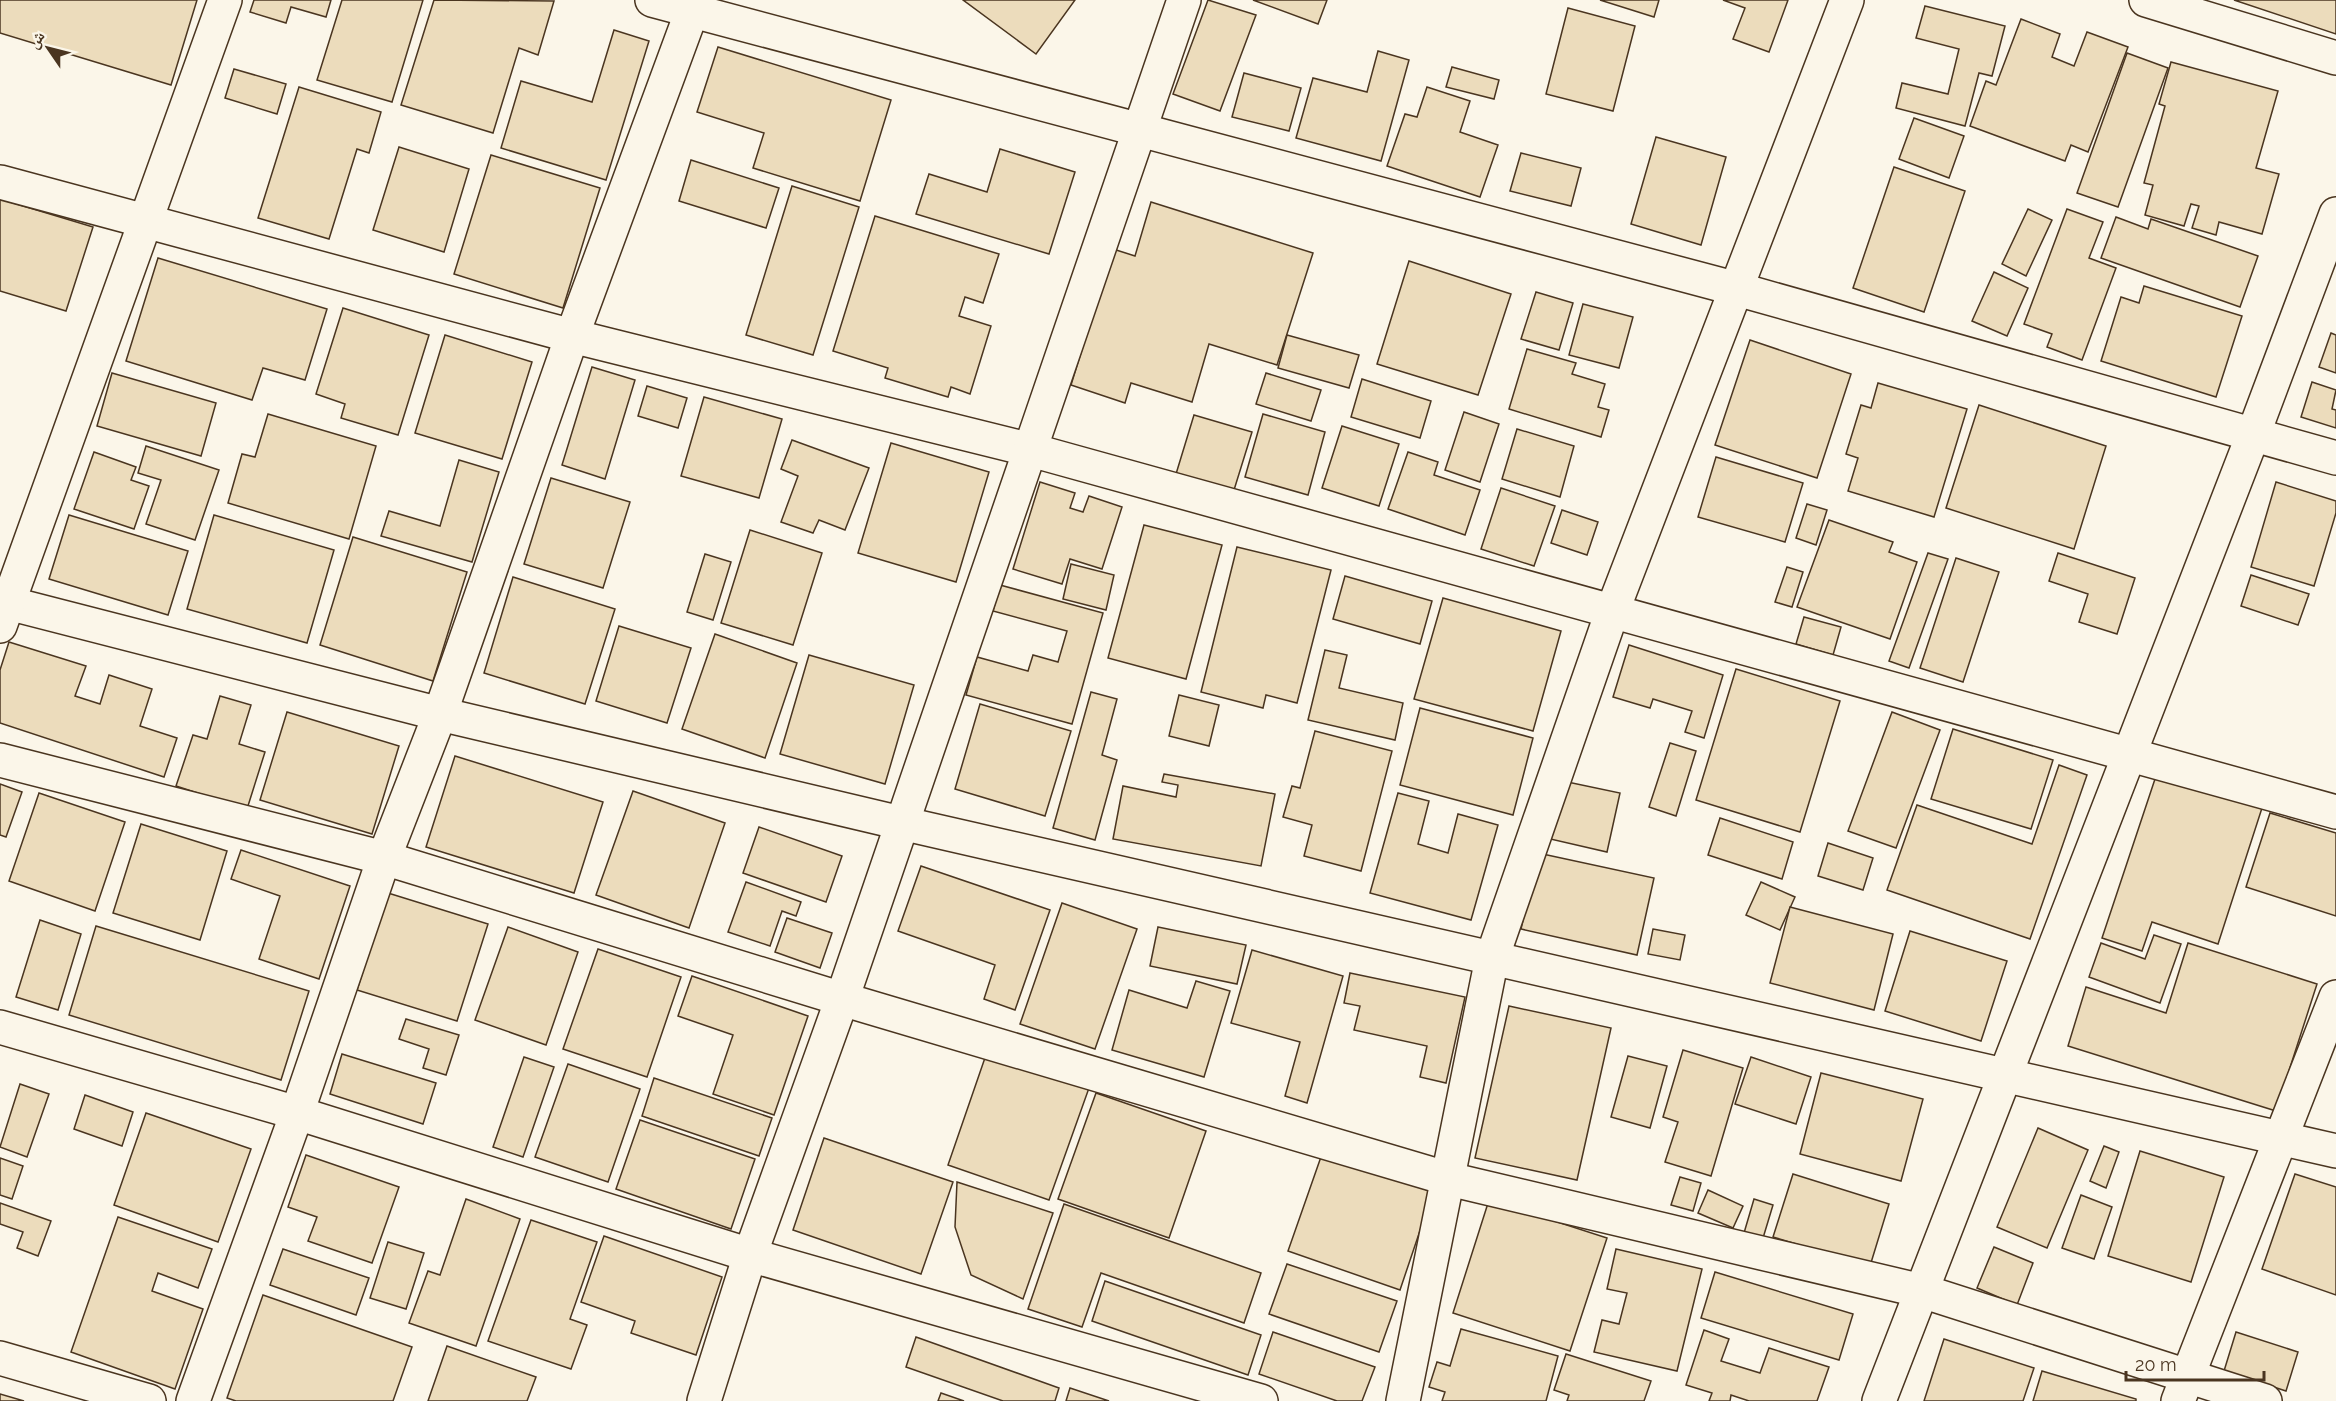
<svg xmlns="http://www.w3.org/2000/svg" width="2336" height="1401" viewBox="0 0 2336 1401" font-family="Raleway,'Noto Naskh Arabic',sans-serif">
	<style>
		.building { fill: #ecdcbc; stroke: #4a3520; stroke-width: 1.5 }
		.lines { fill: none; stroke-linecap: round; stroke-linejoin: round }
		.minor-casing { stroke: #4a3520; stroke-width: 36 }
		.tertiary-casing { stroke: #4a3520; stroke-width: 36 }
		.minor { stroke: #fbf6e9; stroke-width: 33 }
		.tertiary { stroke: #fbf6e9; stroke-width: 33 }
	</style>
	<rect width="100%" height="100%" fill="#fbf6e9"/>
	<g class="building">
		<polygon points="0,0 197,0 171,85 0,33"/>
		<polygon points="254,0 331,0 326,17 291,7 286,23 250,12"/>
		<polygon points="342,0 423,0 392,102 317,80"/>
		<polygon points="434,0 554,1 538,55 519,48 493,133 401,105"/>
		<polygon points="963,0 1075,0 1036,54"/>
		<polygon points="1208,0 1256,15 1220,111 1173,94"/>
		<polygon points="1253,0 1327,0 1318,24"/>
		<polygon points="1600,0 1659,0 1654,17"/>
		<polygon points="1723,0 1788,0 1769,52 1733,39 1745,8"/>
		<polygon points="2234,0 2336,0 2336,34"/>
		<polygon points="1925,6 2005,26 1992,76 1979,73 1965,126 1896,108 1902,83 1948,94 1959,49 1916,38"/>
		<polygon points="1568,8 1635,26 1613,111 1546,94"/>
		<polygon points="2021,19 2060,34 2052,57 2074,66 2087,32 2128,47 2088,152 2071,145 2065,161 1970,126 1986,81 1996,85"/>
		<polygon points="614,30 649,41 606,180 501,148 521,81 592,102"/>
		<polygon points="718,47 891,100 860,201 753,168 764,133 697,112"/>
		<polygon points="1378,51 1409,60 1381,161 1296,138 1313,78 1367,92"/>
		<polygon points="2127,53 2168,68 2118,207 2077,193"/>
		<polygon points="2171,62 2278,91 2256,168 2279,174 2262,234 2219,222 2216,235 2192,228 2199,206 2191,204 2184,226 2145,215 2153,185 2144,183 2165,106 2159,104"/>
		<polygon points="1452,67 1499,80 1494,99 1446,87"/>
		<polygon points="234,69 286,84 277,114 225,98"/>
		<polygon points="1244,73 1301,88 1289,131 1232,117"/>
		<polygon points="299,87 381,112 369,153 357,149 329,239 258,218"/>
		<polygon points="1427,87 1470,101 1460,132 1498,145 1480,197 1387,166 1405,114 1417,117"/>
		<polygon points="1914,118 1964,136 1949,178 1899,159"/>
		<polygon points="1656,137 1726,157 1701,245 1631,224"/>
		<polygon points="399,147 469,169 444,252 373,230"/>
		<polygon points="1000,149 1075,172 1049,254 916,214 929,174 987,192"/>
		<polygon points="1521,153 1581,168 1571,206 1510,191"/>
		<polygon points="491,155 600,188 563,308 454,274"/>
		<polygon points="691,160 779,188 766,228 679,201"/>
		<polygon points="1894,167 1965,191 1924,312 1853,288"/>
		<polygon points="792,186 859,207 813,355 746,335"/>
		<polygon points="0,199 93,227 66,311 0,291"/>
		<polygon points="1151,202 1313,253 1277,365 1209,344 1192,402 1131,383 1125,403 1071,385 1113,249 1135,256"/>
		<polygon points="2028,209 2052,220 2026,276 2002,264"/>
		<polygon points="2067,209 2103,222 2089,258 2116,268 2082,360 2047,347 2052,334 2024,324"/>
		<polygon points="875,216 999,254 983,303 965,297 959,316 991,326 970,394 951,387 948,397 885,378 888,368 833,351"/>
		<polygon points="2116,217 2148,229 2151,219 2258,256 2240,307 2101,258"/>
		<polygon points="158,258 327,309 305,380 263,368 252,400 126,361"/>
		<polygon points="1409,261 1511,294 1478,395 1377,364"/>
		<polygon points="1994,272 2028,288 2007,336 1972,321"/>
		<polygon points="2144,286 2242,316 2216,397 2101,361 2121,297 2139,303"/>
		<polygon points="1536,292 1573,303 1559,350 1521,339"/>
		<polygon points="1583,304 1633,317 1619,368 1569,355"/>
		<polygon points="343,308 429,335 398,435 341,418 345,404 316,394"/>
		<polygon points="2331,333 2336,335 2336,373 2319,367"/>
		<polygon points="445,335 532,362 502,459 415,433"/>
		<polygon points="1287,335 1359,355 1349,388 1278,368"/>
		<polygon points="1750,340 1851,374 1817,478 1715,445"/>
		<polygon points="1527,349 1576,363 1572,374 1605,384 1598,407 1609,410 1601,437 1509,409"/>
		<polygon points="592,367 635,380 605,479 562,465"/>
		<polygon points="112,373 216,403 201,456 97,426"/>
		<polygon points="1266,373 1321,390 1311,421 1256,404"/>
		<polygon points="1362,379 1431,401 1420,438 1351,417"/>
		<polygon points="2312,382 2336,390 2332,409 2336,410 2336,428 2301,417"/>
		<polygon points="1878,383 1967,409 1934,517 1848,491 1858,458 1846,454 1861,405 1871,408"/>
		<polygon points="647,386 687,398 678,428 638,416"/>
		<polygon points="704,397 782,419 759,498 681,476"/>
		<polygon points="1979,405 2106,446 2074,549 1946,508"/>
		<polygon points="1464,412 1499,424 1480,482 1445,470"/>
		<polygon points="268,414 376,446 349,539 228,503 242,454 255,457"/>
		<polygon points="1263,414 1325,432 1308,495 1245,477"/>
		<polygon points="1194,415 1252,432 1234,490 1176,474"/>
		<polygon points="1342,426 1399,444 1379,506 1322,488"/>
		<polygon points="1517,429 1574,446 1560,497 1502,479"/>
		<polygon points="792,440 869,468 845,530 819,520 813,533 781,522 798,476 781,469"/>
		<polygon points="891,443 989,472 956,582 858,553"/>
		<polygon points="146,446 219,470 195,540 146,524 161,480 138,473"/>
		<polygon points="94,452 136,467 131,480 149,486 134,529 74,509"/>
		<polygon points="1408,452 1438,462 1434,475 1480,490 1465,535 1388,509"/>
		<polygon points="1716,457 1803,483 1785,542 1698,517"/>
		<polygon points="459,460 499,472 472,562 381,536 389,511 440,526"/>
		<polygon points="551,478 630,502 603,588 524,564"/>
		<polygon points="1040,482 1075,493 1070,508 1083,512 1089,496 1122,507 1102,569 1070,559 1062,584 1013,569"/>
		<polygon points="2276,482 2336,501 2336,513 2314,586 2251,567"/>
		<polygon points="1501,488 1555,506 1534,566 1481,549"/>
		<polygon points="1807,504 1827,510 1816,545 1796,538"/>
		<polygon points="1562,510 1598,522 1587,555 1551,543"/>
		<polygon points="69,515 188,551 168,615 49,579"/>
		<polygon points="214,515 334,550 307,643 187,609"/>
		<polygon points="1829,520 1893,542 1889,552 1917,562 1890,639 1797,607"/>
		<polygon points="1144,525 1222,545 1186,679 1108,658"/>
		<polygon points="750,530 822,553 793,645 721,623"/>
		<polygon points="353,537 467,572 433,681 320,645"/>
		<polygon points="1237,547 1331,570 1297,703 1266,695 1263,708 1201,692"/>
		<polygon points="1928,553 1948,559 1909,668 1889,661"/>
		<polygon points="2058,553 2135,578 2117,634 2079,622 2088,594 2049,581"/>
		<polygon points="705,554 731,562 713,620 687,612"/>
		<polygon points="1956,558 1999,572 1963,682 1920,668"/>
		<polygon points="1071,564 1114,575 1106,610 1063,599"/>
		<polygon points="1787,567 1803,572 1792,607 1775,602"/>
		<polygon points="2251,575 2309,594 2298,625 2241,606"/>
		<polygon points="1345,576 1432,601 1420,644 1333,619"/>
		<polygon points="513,577 615,609 585,704 484,673"/>
		<polygon points="1000,585 1103,613 1072,724 966,695 977,657 1028,671 1033,655 1058,662 1067,631 993,611"/>
		<polygon points="1443,598 1561,631 1533,731 1414,699"/>
		<polygon points="1804,617 1841,627 1833,655 1796,644"/>
		<polygon points="619,626 691,648 667,723 596,701"/>
		<polygon points="715,634 797,663 765,758 682,729"/>
		<polygon points="9,642 86,666 75,696 100,704 109,675 152,689 140,726 177,738 164,777 0,723 0,670"/>
		<polygon points="1629,645 1723,675 1704,738 1685,732 1692,711 1653,699 1650,708 1613,697"/>
		<polygon points="1325,650 1347,655 1339,688 1403,703 1395,740 1308,720"/>
		<polygon points="809,655 914,685 885,784 780,754"/>
		<polygon points="1736,669 1840,701 1800,832 1696,800"/>
		<polygon points="1091,692 1117,699 1102,755 1117,760 1095,840 1053,828"/>
		<polygon points="1179,695 1219,705 1209,746 1169,736"/>
		<polygon points="220,696 251,705 239,744 265,752 247,809 176,786 193,735 207,739"/>
		<polygon points="980,704 1071,731 1045,816 955,789"/>
		<polygon points="1420,708 1533,738 1513,815 1400,785"/>
		<polygon points="287,712 399,746 372,834 260,800"/>
		<polygon points="1892,712 1940,730 1896,848 1848,831"/>
		<polygon points="1953,729 2053,760 2031,829 1931,799"/>
		<polygon points="1315,731 1392,751 1361,871 1304,856 1312,825 1283,817 1292,786 1300,788"/>
		<polygon points="1670,743 1696,751 1676,816 1649,807"/>
		<polygon points="455,756 603,802 574,893 426,847"/>
		<polygon points="2059,765 2087,775 2030,939 1887,890 1917,805 2032,844"/>
		<polygon points="2157,773 2262,808 2218,944 2152,922 2142,951 2102,938"/>
		<polygon points="1164,774 1275,794 1261,866 1113,839 1123,786 1176,797 1178,785 1162,782"/>
		<polygon points="1558,780 1620,793 1607,852 1546,838"/>
		<polygon points="0,784 22,792 6,837 0,835"/>
		<polygon points="633,791 725,823 689,928 596,895"/>
		<polygon points="39,793 125,822 95,911 9,881"/>
		<polygon points="1398,793 1429,801 1418,844 1448,853 1458,814 1498,825 1471,920 1370,893"/>
		<polygon points="2270,813 2336,833 2336,916 2246,887"/>
		<polygon points="1720,818 1793,842 1782,879 1708,855"/>
		<polygon points="141,824 227,851 200,940 113,913"/>
		<polygon points="759,827 842,856 826,902 743,873"/>
		<polygon points="1828,843 1873,858 1863,890 1818,876"/>
		<polygon points="241,850 350,886 319,979 259,959 280,896 231,879"/>
		<polygon points="1538,853 1654,878 1637,955 1521,929"/>
		<polygon points="921,866 1050,910 1015,1010 984,999 995,965 898,931"/>
		<polygon points="746,882 801,902 796,916 782,911 770,946 728,932"/>
		<polygon points="1761,882 1795,897 1780,930 1746,915"/>
		<polygon points="388,893 488,924 457,1021 357,990"/>
		<polygon points="1062,903 1137,929 1095,1049 1020,1024"/>
		<polygon points="1790,907 1893,934 1874,1010 1770,983"/>
		<polygon points="787,918 832,933 820,968 775,952"/>
		<polygon points="40,920 81,934 58,1010 16,997"/>
		<polygon points="96,926 309,991 281,1080 69,1015"/>
		<polygon points="508,927 578,952 546,1045 475,1020"/>
		<polygon points="1158,927 1246,945 1237,984 1150,966"/>
		<polygon points="1653,929 1685,935 1680,960 1648,954"/>
		<polygon points="1910,931 2007,961 1981,1041 1885,1011"/>
		<polygon points="2154,935 2181,944 2160,1003 2089,977 2101,943 2145,959"/>
		<polygon points="2188,943 2317,984 2276,1111 2068,1046 2086,987 2166,1013"/>
		<polygon points="598,949 681,977 647,1077 563,1049"/>
		<polygon points="1252,950 1343,976 1307,1103 1285,1096 1300,1042 1231,1023"/>
		<polygon points="1350,973 1465,997 1446,1083 1420,1077 1427,1046 1354,1030 1360,1006 1344,1003"/>
		<polygon points="692,976 808,1016 774,1115 713,1094 733,1035 678,1016"/>
		<polygon points="1196,981 1230,991 1204,1077 1112,1050 1129,990 1187,1008"/>
		<polygon points="1509,1006 1611,1028 1577,1180 1475,1158"/>
		<polygon points="406,1019 459,1035 446,1075 423,1068 429,1049 399,1039"/>
		<polygon points="1683,1050 1743,1068 1711,1176 1665,1162 1678,1122 1663,1117"/>
		<polygon points="987,1052 1089,1088 1049,1200 948,1165"/>
		<polygon points="342,1054 436,1083 423,1124 330,1094"/>
		<polygon points="1628,1056 1667,1066 1650,1128 1611,1117"/>
		<polygon points="524,1057 554,1067 523,1157 493,1147"/>
		<polygon points="1751,1057 1811,1077 1796,1124 1735,1104"/>
		<polygon points="568,1064 640,1089 608,1182 535,1157"/>
		<polygon points="1821,1073 1923,1099 1901,1181 1800,1154"/>
		<polygon points="654,1078 772,1118 759,1156 642,1116"/>
		<polygon points="20,1084 49,1094 27,1157 0,1147"/>
		<polygon points="1096,1093 1206,1131 1169,1238 1058,1199"/>
		<polygon points="85,1095 133,1112 122,1146 74,1129"/>
		<polygon points="146,1113 251,1149 218,1242 114,1205"/>
		<polygon points="640,1120 755,1159 731,1229 616,1189"/>
		<polygon points="2038,1128 2088,1150 2047,1248 1997,1227"/>
		<polygon points="824,1138 953,1182 921,1274 793,1230"/>
		<polygon points="2104,1146 2119,1152 2106,1188 2090,1181"/>
		<polygon points="2140,1151 2224,1177 2191,1282 2108,1256"/>
		<polygon points="1322,1154 1433,1192 1400,1290 1288,1251"/>
		<polygon points="306,1155 399,1187 372,1263 308,1241 317,1217 288,1207"/>
		<polygon points="0,1158 23,1166 12,1199 0,1195"/>
		<polygon points="1793,1174 1889,1204 1870,1266 1773,1237"/>
		<polygon points="2295,1174 2336,1187 2336,1295 2262,1269"/>
		<polygon points="1680,1177 1701,1183 1693,1211 1671,1205"/>
		<polygon points="957,1182 1053,1213 1023,1299 971,1275 955,1227"/>
		<polygon points="1708,1190 1743,1206 1733,1228 1698,1213"/>
		<polygon points="2081,1195 2112,1207 2094,1259 2062,1248"/>
		<polygon points="466,1199 520,1219 476,1346 409,1323 428,1271 440,1275"/>
		<polygon points="1754,1199 1773,1205 1763,1238 1744,1233"/>
		<polygon points="1489,1200 1607,1238 1570,1351 1453,1313"/>
		<polygon points="0,1203 51,1221 38,1256 17,1248 23,1232 0,1224"/>
		<polygon points="1064,1204 1261,1273 1244,1323 1101,1273 1082,1327 1028,1309"/>
		<polygon points="118,1217 212,1249 198,1288 158,1273 152,1291 203,1309 175,1389 71,1352"/>
		<polygon points="531,1220 597,1242 570,1319 587,1325 571,1369 488,1341"/>
		<polygon points="604,1236 722,1277 696,1355 631,1333 635,1321 581,1302"/>
		<polygon points="388,1242 424,1253 406,1309 370,1298"/>
		<polygon points="1994,1247 2033,1263 2017,1305 1977,1288"/>
		<polygon points="283,1249 369,1278 356,1315 270,1285"/>
		<polygon points="1616,1249 1702,1269 1677,1371 1594,1352 1602,1320 1619,1324 1627,1293 1607,1289"/>
		<polygon points="1287,1264 1397,1301 1379,1352 1269,1314"/>
		<polygon points="1715,1272 1853,1314 1839,1360 1701,1318"/>
		<polygon points="1105,1281 1261,1335 1248,1375 1092,1321"/>
		<polygon points="263,1295 412,1347 393,1401 236,1401 227,1398"/>
		<polygon points="1461,1329 1558,1356 1546,1401 1442,1401 1445,1392 1429,1387 1437,1362 1450,1366"/>
		<polygon points="1704,1330 1729,1339 1721,1361 1760,1373 1769,1348 1829,1367 1817,1401 1749,1401 1731,1395 1730,1401 1709,1401 1712,1393 1686,1385"/>
		<polygon points="1273,1332 1375,1367 1362,1401 1337,1401 1259,1374"/>
		<polygon points="2236,1332 2298,1352 2286,1391 2224,1371"/>
		<polygon points="916,1337 1059,1388 1055,1401 1003,1401 906,1367"/>
		<polygon points="1944,1339 2034,1368 2023,1401 1924,1401"/>
		<polygon points="447,1346 536,1377 527,1401 428,1401"/>
		<polygon points="1566,1354 1651,1381 1644,1401 1567,1401 1569,1395 1554,1390"/>
		<polygon points="2042,1371 2136,1399 2136,1401 2033,1401"/>
		<polygon points="1070,1388 1109,1401 1066,1401"/>
		<polygon points="941,1393 964,1401 938,1401"/>
		<polygon points="0,1394 24,1401 0,1401"/>
	</g>
	<g class="lines">
		<g class="minor-casing">
			<g id="minor">
				<polyline points="652,0 1737,289 2336,458"/>
				<polyline points="2146,0 2336,58"/>
				<polyline points="0,182 572,336 1031,450 2336,812"/>
				<polyline points="0,601 440,714 901,823 2336,1151"/>
				<polyline points="0,626 225,0"/>
				<polyline points="0,760 384,858 842,999 1449,1179 1922,1291 2265,1401"/>
				<polyline points="0,1027 297,1113 750,1255 1261,1401"/>
				<polyline points="193,1401 297,1113 384,858 440,714 572,336 696,0"/>
				<polyline points="704,1401 750,1255 842,999 1184,0"/>
				<polyline points="1403,1401 1492,958 1612,612 1847,0"/>
				<polyline points="2178,1401 2336,997"/>
			</g>
		</g>
		<g class="tertiary-casing">
			<g id="tertiary">
				<polyline points="0,1358 149,1401"/>
				<polyline points="1879,1401 2253,435 2336,214"/>
			</g>
		</g>
		<use href="#minor" class="minor"/>
		<use href="#tertiary" class="tertiary"/>
	</g>
	<g transform="translate(48 48) rotate(305)" stroke="#fbf6e9" stroke-width="4.5" paint-order="stroke">
	<path d="M0-4.5L10 22L0 15L-10 22Z" fill="#4a3520"/>
	<text y="-9" font-size="16" font-weight="bold" text-anchor="middle" fill="#4a3520">ش</text>
	</g>
	<path d="M2126 1371v9h138v-9" fill="none" stroke="#4a3520" stroke-width="3"/>
	<text x="2135" y="1371" font-size="18" fill="#4a3520" stroke="#fbf6e9" stroke-width="4.5" paint-order="stroke">20 m</text>
</svg>
